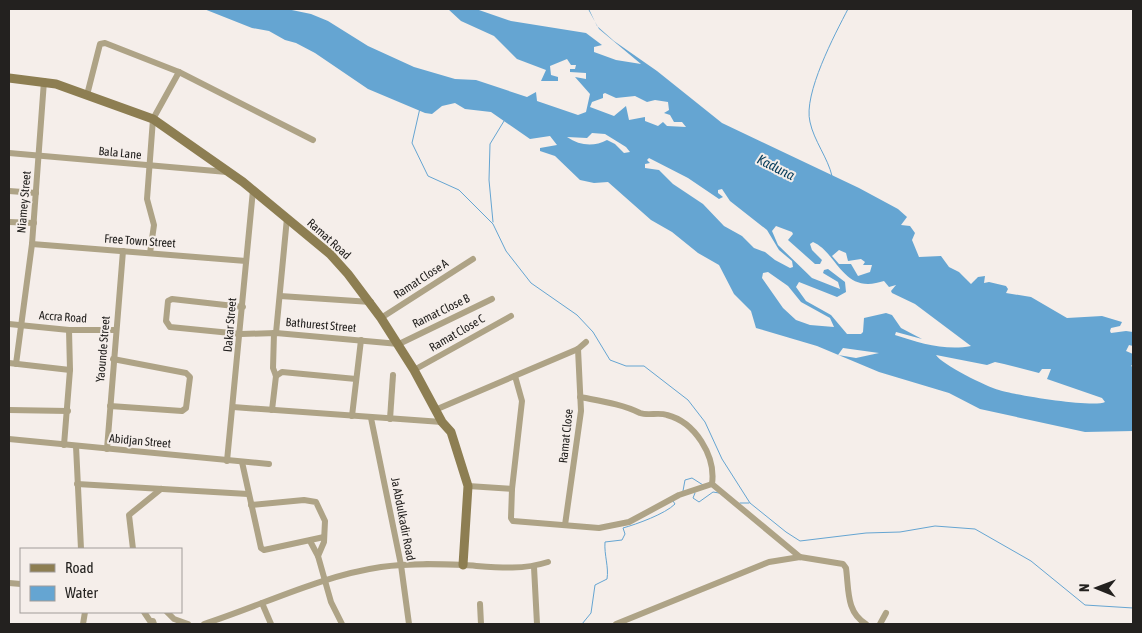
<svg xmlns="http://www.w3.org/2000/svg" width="1142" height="633" viewBox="0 0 1142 633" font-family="'Asap Condensed',sans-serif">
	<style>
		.water { fill: #65a5d2; fill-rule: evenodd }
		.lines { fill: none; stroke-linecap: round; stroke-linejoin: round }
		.stream { stroke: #65a5d2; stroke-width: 1 }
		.street { stroke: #aea386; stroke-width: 6 }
		.secondary { stroke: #8d7e52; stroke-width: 9 }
		.labels { text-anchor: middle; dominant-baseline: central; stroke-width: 4; stroke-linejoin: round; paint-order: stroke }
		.street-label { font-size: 12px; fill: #23211f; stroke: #f5eeea }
		.water-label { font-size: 14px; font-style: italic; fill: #063c5a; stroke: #f5eeea }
	</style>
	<rect width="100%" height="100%" fill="#f5eeea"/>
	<path class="water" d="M204,9H287L311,14L328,21L368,46L414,67L455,79L476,80L527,97L536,92L537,101L578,115L586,112L590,94L575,77L586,79V73L570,72V69H575L576,65H571L567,59L550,66L551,75L558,77V81H541L546,70L517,59L494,36L461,21L448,9H476L511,21L586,33L602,45L594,47V52L616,60L641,64L599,29L588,9H589L597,26L614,41L657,71L722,123L859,188L898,209L907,217L901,225L910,226L915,233L912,240L919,257L941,256L949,267L959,272L971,284L978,277L985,276L984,283L989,282L1006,286L1008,289L1006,293L1031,297L1067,318L1102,316L1122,322L1120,326L1111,328L1110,331L1111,333L1126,331L1133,332V346L1129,345L1126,351L1133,354V364L1131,366L1133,367V431L1085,432L980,409L949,393L879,372L817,346L756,328L751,311L734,294L719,265L698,253L672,232L651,220L608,182L594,183L580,180L555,156L540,151V148L557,145L550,136L530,139L491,112L465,109L455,103L442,106L432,114L425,113L368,89L315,53L296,43L285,40L269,31L252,28ZM605,93L616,98L635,96L647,102L655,100L668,102L669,110L664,113L670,115L674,122H682L686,127L667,126L663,122L658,126L645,121V117L629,120L626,106L614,116L590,107L592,102L603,98V94ZM592,133L605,134L626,147L630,152L624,153L615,144L607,140C594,147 580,146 567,137L587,138ZM649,158L688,178L719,199L723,197L718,193V190L722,189L730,201L767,230L779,250L792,261L793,267L790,268L775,260L765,252L754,248L742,236L724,226L703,204L673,184L659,170L645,168V164L650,163L647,160ZM776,226L792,232L793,234L788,240L815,264H820L822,260L812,250L810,244L813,242C834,251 841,284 868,284C873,284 879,282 884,281L889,287L896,285L891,291L892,293L915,304L971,346C946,351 919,343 895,335L896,332L922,339L901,328L892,315L886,313L864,318L863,332L861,334H847L831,315L806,301L796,287L799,282L837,297L846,292L845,282L828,269L824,270L823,273L838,282L840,289L812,278L778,245L772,231ZM839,250L846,253L848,261L861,259L865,262L863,265H872L870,272L858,276L851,264H839L832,256ZM768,272L788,286L801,302L830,318L834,327L810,325L796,320L783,308L762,278L763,273ZM843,348L879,353L856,358L838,355ZM936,355L987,365L995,362L1004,364L1039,373L1042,369H1051L1047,379L1102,398L1105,402C1094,408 1014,395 999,390C987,387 941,364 936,355Z"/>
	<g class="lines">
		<g class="stream">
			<polyline points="420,108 412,143 428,176 459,190 493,224 506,251 531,283 577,315 593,332 610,360 626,366 644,366 688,400 705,422 722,459 750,503 786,532 800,541 866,533 900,532 935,526 975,529 1031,561 1085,605 1133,608"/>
			<path d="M832,176C828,158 814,141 810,122C803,94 835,34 848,9"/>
			<polyline points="493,222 489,180 490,144 504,121"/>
			<polyline points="683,491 685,480 692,478 703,485"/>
			<polyline points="695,493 693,498 699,502 713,492 719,493"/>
			<polyline points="740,503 749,503"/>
			<path d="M582,624L591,613L595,585L607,579C609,567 604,555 605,542L622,540L625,534L623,528C637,524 665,514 675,504L673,501"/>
		</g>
		<g class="street">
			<polyline points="87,95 100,44 105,43 179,72 313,140"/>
			<polyline points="9,153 227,172"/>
			<polyline points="9,191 36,193"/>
			<polyline points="9,222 34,223"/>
			<polyline points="32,244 246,261"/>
			<polyline points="150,253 154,225 147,199 153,119 179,72"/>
			<polyline points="280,296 371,302"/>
			<polyline points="243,307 172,299 168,301 166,321 170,327 241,334 276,333 399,344 492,299"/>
			<polyline points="381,318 473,259"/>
			<polyline points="9,324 69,330 115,330"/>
			<polyline points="276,333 287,218"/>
			<polyline points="9,363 70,370"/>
			<polyline points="16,364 32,244 44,81"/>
			<polyline points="414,370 511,316"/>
			<polyline points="276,376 282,372 356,379"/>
			<polyline points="515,376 522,401 512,489 511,518 513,521 599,528 629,522 679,495 712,484"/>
			<path d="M580,397C600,401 622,404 640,413C648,416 659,412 667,415C695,422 716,456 712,484L800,557"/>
			<polyline points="110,406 182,411 186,408 190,377 186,373 113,359"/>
			<polyline points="233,407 442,422"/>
			<polyline points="9,410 68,411"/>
			<polyline points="272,410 276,376 273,368 274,333"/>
			<polyline points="435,410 578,349 586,342"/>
			<polyline points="352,416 361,340"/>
			<polyline points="371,418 401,565 409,624"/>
			<polyline points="390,419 393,375"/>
			<polyline points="9,439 269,464"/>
			<polyline points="64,445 70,370 69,330"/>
			<polyline points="76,446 81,549"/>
			<polyline points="107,449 123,251"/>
			<polyline points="227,461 253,190"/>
			<polyline points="242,462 261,548 264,550 324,537"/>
			<polyline points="77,484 248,494"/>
			<polyline points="468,486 512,489"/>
			<polyline points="251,505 304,500 316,502 325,521 324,542 318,556 331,602 342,624"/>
			<polyline points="565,525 581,411 578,349"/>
			<polyline points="310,541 318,556"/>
			<polyline points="133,549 129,515 161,489"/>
			<polyline points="534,567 537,624"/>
			<polyline points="9,583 21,584"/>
			<polyline points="262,603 271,624"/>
			<polyline points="480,604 481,624"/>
			<polyline points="144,612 150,621 153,621 154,624"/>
			<polyline points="167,612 174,619 188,624"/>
			<polyline points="83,624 85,612"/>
			<path d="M204,624C263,605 320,576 381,567C408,563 438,564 465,565C493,567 520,571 548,562"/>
			<path d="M616,624L769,562L800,557L843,564L846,568C849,590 846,612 866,624"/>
			<polyline points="880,624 886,613"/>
		</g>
		<polyline class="secondary" points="9,78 56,84 153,119 243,182 330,254 348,274 381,318 414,370 442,422 451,432 468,486 463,565"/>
	</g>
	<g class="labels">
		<g class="street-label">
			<text transform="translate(120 153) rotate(5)">Bala Lane</text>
			<text transform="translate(24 202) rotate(-85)">Niamey Street</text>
			<text transform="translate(329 239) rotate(42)">Ramat Road</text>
			<text transform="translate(140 241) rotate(4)">Free Town Street</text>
			<text transform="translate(421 279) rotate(-33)">Ramat Close A</text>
			<text transform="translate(441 311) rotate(-26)">Ramat Close B</text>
			<text transform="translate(63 317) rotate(4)">Accra Road</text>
			<text transform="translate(230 325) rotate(-85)">Dakar Street</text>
			<text transform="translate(321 325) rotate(5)">Bathurest Street</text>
			<text transform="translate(457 333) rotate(-30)">Ramat Close C</text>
			<text transform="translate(103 349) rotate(-85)">Yaounde Street</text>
			<text transform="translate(566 436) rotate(-84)">Ramat Close</text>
			<text transform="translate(140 441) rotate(5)">Abidjan Street</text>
			<text transform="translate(403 519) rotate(79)">Ja Abdulkadir Road</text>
		</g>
		<g class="water-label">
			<text transform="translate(776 167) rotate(27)">Kaduna</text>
		</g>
	</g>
	<rect width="1142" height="633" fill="none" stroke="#23211f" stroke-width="20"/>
	<rect x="20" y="548" width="162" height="65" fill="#f5eeea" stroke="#a19c99"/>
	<rect x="30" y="564" width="25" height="8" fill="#8d7e52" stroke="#a19c99"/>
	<text x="65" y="573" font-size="15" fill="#23211f">Road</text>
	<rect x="30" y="586" width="25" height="15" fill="#65a5d2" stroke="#a19c99"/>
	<text x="65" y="598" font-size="15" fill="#23211f">Water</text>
	<g transform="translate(1097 588) rotate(271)" stroke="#f5eeea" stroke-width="4" paint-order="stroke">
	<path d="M0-4L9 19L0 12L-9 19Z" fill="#23211f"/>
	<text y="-8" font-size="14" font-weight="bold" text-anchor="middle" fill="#23211f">N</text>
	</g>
</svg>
